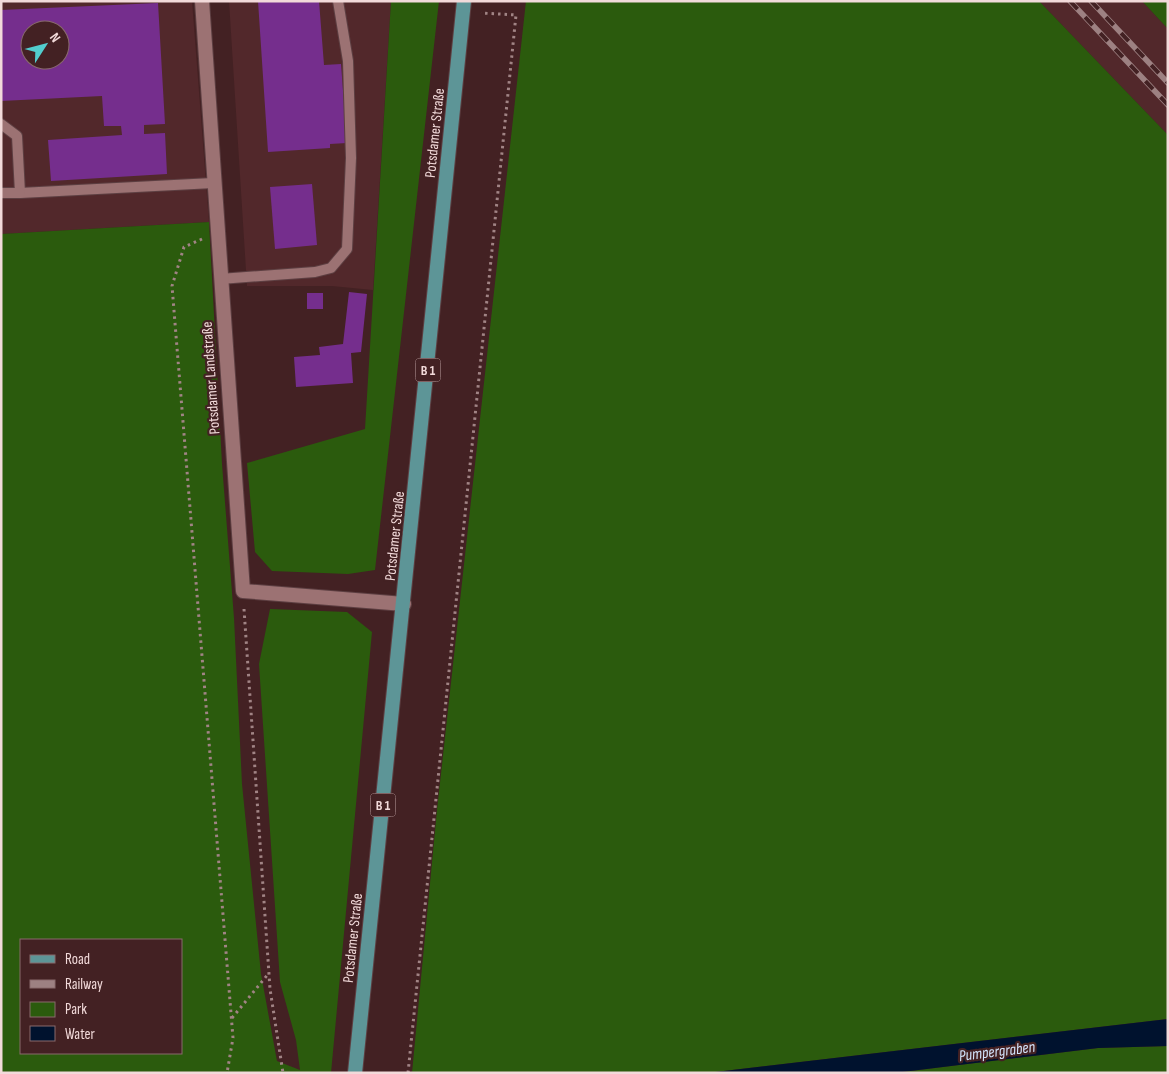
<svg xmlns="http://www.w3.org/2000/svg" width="1169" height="1074" viewBox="0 0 1169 1074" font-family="'Sofia Sans Condensed',sans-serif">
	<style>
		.built { fill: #52282b; fill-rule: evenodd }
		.green { fill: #2b5b0d; fill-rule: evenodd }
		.water { fill: #00122e }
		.building { fill: #752e8d; fill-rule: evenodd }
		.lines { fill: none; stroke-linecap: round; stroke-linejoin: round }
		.service-casing { stroke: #5d3f42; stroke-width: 12 }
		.minor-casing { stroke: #5d3f42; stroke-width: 16 }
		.primary-casing { stroke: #5d3f42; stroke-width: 16 }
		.path { stroke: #a18485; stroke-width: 3; stroke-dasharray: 2.5 4; stroke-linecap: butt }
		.service { stroke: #9c7273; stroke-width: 10 }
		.minor { stroke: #9c7273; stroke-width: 14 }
		.primary { stroke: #5d9597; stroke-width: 14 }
		.rail-casing { stroke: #9d8182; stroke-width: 5.5 }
		.rail { stroke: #432123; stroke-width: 4; stroke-dasharray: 11; stroke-linecap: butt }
		.labels { text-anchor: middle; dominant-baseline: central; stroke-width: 4.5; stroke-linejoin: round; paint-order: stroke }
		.shield { fill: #432123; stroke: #bea2a3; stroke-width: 1 }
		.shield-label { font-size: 14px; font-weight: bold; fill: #f2dada }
		.street-label { font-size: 15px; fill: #f2dada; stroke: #432123 }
		.water-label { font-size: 16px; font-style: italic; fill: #d3e4fc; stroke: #432123 }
	</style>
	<rect width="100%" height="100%" fill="#432123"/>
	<g class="built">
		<path d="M1,1H192L209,222L1,234ZM30,30H60V60H30Z"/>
		<polygon points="229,1 391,1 373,290 332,286 247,286"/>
		<polygon points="1039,1 1142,1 1168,29 1168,135"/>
	</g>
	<g class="green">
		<polygon points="391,1 439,1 375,570 348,574 272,571 255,552 247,463 365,429"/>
		<polygon points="526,1 1039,1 1168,135 1168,1019 707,1073 412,1073 437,810"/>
		<polygon points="1142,1 1168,1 1168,29"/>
		<path d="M209,222L222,464L234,618L242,784L261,974L277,1061L300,1070L296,1040L280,982L259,664L270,609L347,612L372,632L331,1073H1V234ZM21,940H181V1053H21Z"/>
		<polygon points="1168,1046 1168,1073 894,1073 1098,1048"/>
	</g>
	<polygon class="water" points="1168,1019 1168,1046 1098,1048 894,1073 707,1073"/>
	<g class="building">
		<polygon points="258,1 319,1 324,65 341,64 347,143 330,144 330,148 268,152"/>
		<path d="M158,3L165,124L144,125V134L165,133L167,174L51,181L48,140L122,135L121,126H104L102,96L1,101V10ZM30,30H60V60H30Z"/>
		<polygon points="312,184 317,245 275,249 270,187"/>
		<polygon points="349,292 367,294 361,352 351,353 353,383 296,387 294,357 320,355 319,347 343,344"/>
		<rect x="307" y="293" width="16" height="16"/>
	</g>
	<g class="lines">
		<g class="service-casing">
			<g id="service">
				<polyline points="1,124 17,136 20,193 213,183"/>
				<polyline points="1,193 20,193"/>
				<polyline points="220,279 315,272 331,268 347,249 351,158 348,61 338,1"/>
			</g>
		</g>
		<g class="minor-casing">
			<polyline id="minor" points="202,1 243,591 404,604"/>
		</g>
		<g class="primary-casing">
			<polyline id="primary" points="355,1073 464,1"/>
		</g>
		<g class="path">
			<polyline points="202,239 184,247 172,286 233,1038 227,1073"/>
			<polyline points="244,609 270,989 283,1073"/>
			<polyline points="232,1018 269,973"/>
			<polyline points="408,1073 516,15 481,13"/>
		</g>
		<use href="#service" class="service"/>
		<use href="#minor" class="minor"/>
		<use href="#primary" class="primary"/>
		<g class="rail-casing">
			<g id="rail">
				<polyline points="1070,1 1168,105"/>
				<polyline points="1091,1 1168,83"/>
			</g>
		</g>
		<use href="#rail" class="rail"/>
	</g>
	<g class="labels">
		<g class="shield">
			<rect x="415.5" y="358.5" width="25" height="23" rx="4"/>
			<rect x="370.5" y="793.5" width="25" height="23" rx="4"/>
		</g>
		<g class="shield-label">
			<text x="428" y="370">B 1</text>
			<text x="383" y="805">B 1</text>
		</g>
		<g class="street-label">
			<text transform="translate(435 133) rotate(-84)">Potsdamer Straße</text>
			<text transform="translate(211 378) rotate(-94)">Potsdamer Landstraße</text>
			<text transform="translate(395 536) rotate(-84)">Potsdamer Straße</text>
			<text transform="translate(353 938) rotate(-84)">Potsdamer Straße</text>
		</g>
		<g class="water-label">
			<text transform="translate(997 1052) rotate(-7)">Pumpergraben</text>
		</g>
	</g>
	<rect width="1169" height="1074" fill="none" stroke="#f2dada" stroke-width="5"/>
	<rect x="20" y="939" width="162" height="115" fill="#432123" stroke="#896b6c"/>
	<rect x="30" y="955" width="25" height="8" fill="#5d9597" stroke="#896b6c"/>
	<text x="65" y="964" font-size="15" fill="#f2dada">Road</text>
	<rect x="30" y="980" width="25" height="8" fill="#9d8182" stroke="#896b6c"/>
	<text x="65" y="989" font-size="15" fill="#f2dada">Railway</text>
	<rect x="30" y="1002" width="25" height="15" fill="#2b5b0d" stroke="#896b6c"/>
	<text x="65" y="1014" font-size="15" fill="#f2dada">Park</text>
	<rect x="30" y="1026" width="25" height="15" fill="#00122e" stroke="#896b6c"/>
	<text x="65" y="1039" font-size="15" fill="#f2dada">Water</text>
	<g transform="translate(45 45) rotate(54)"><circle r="24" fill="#432123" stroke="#896b6c"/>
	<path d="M0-4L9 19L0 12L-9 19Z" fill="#52cdce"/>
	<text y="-8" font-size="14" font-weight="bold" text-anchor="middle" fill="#f2dada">N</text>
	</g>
</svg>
